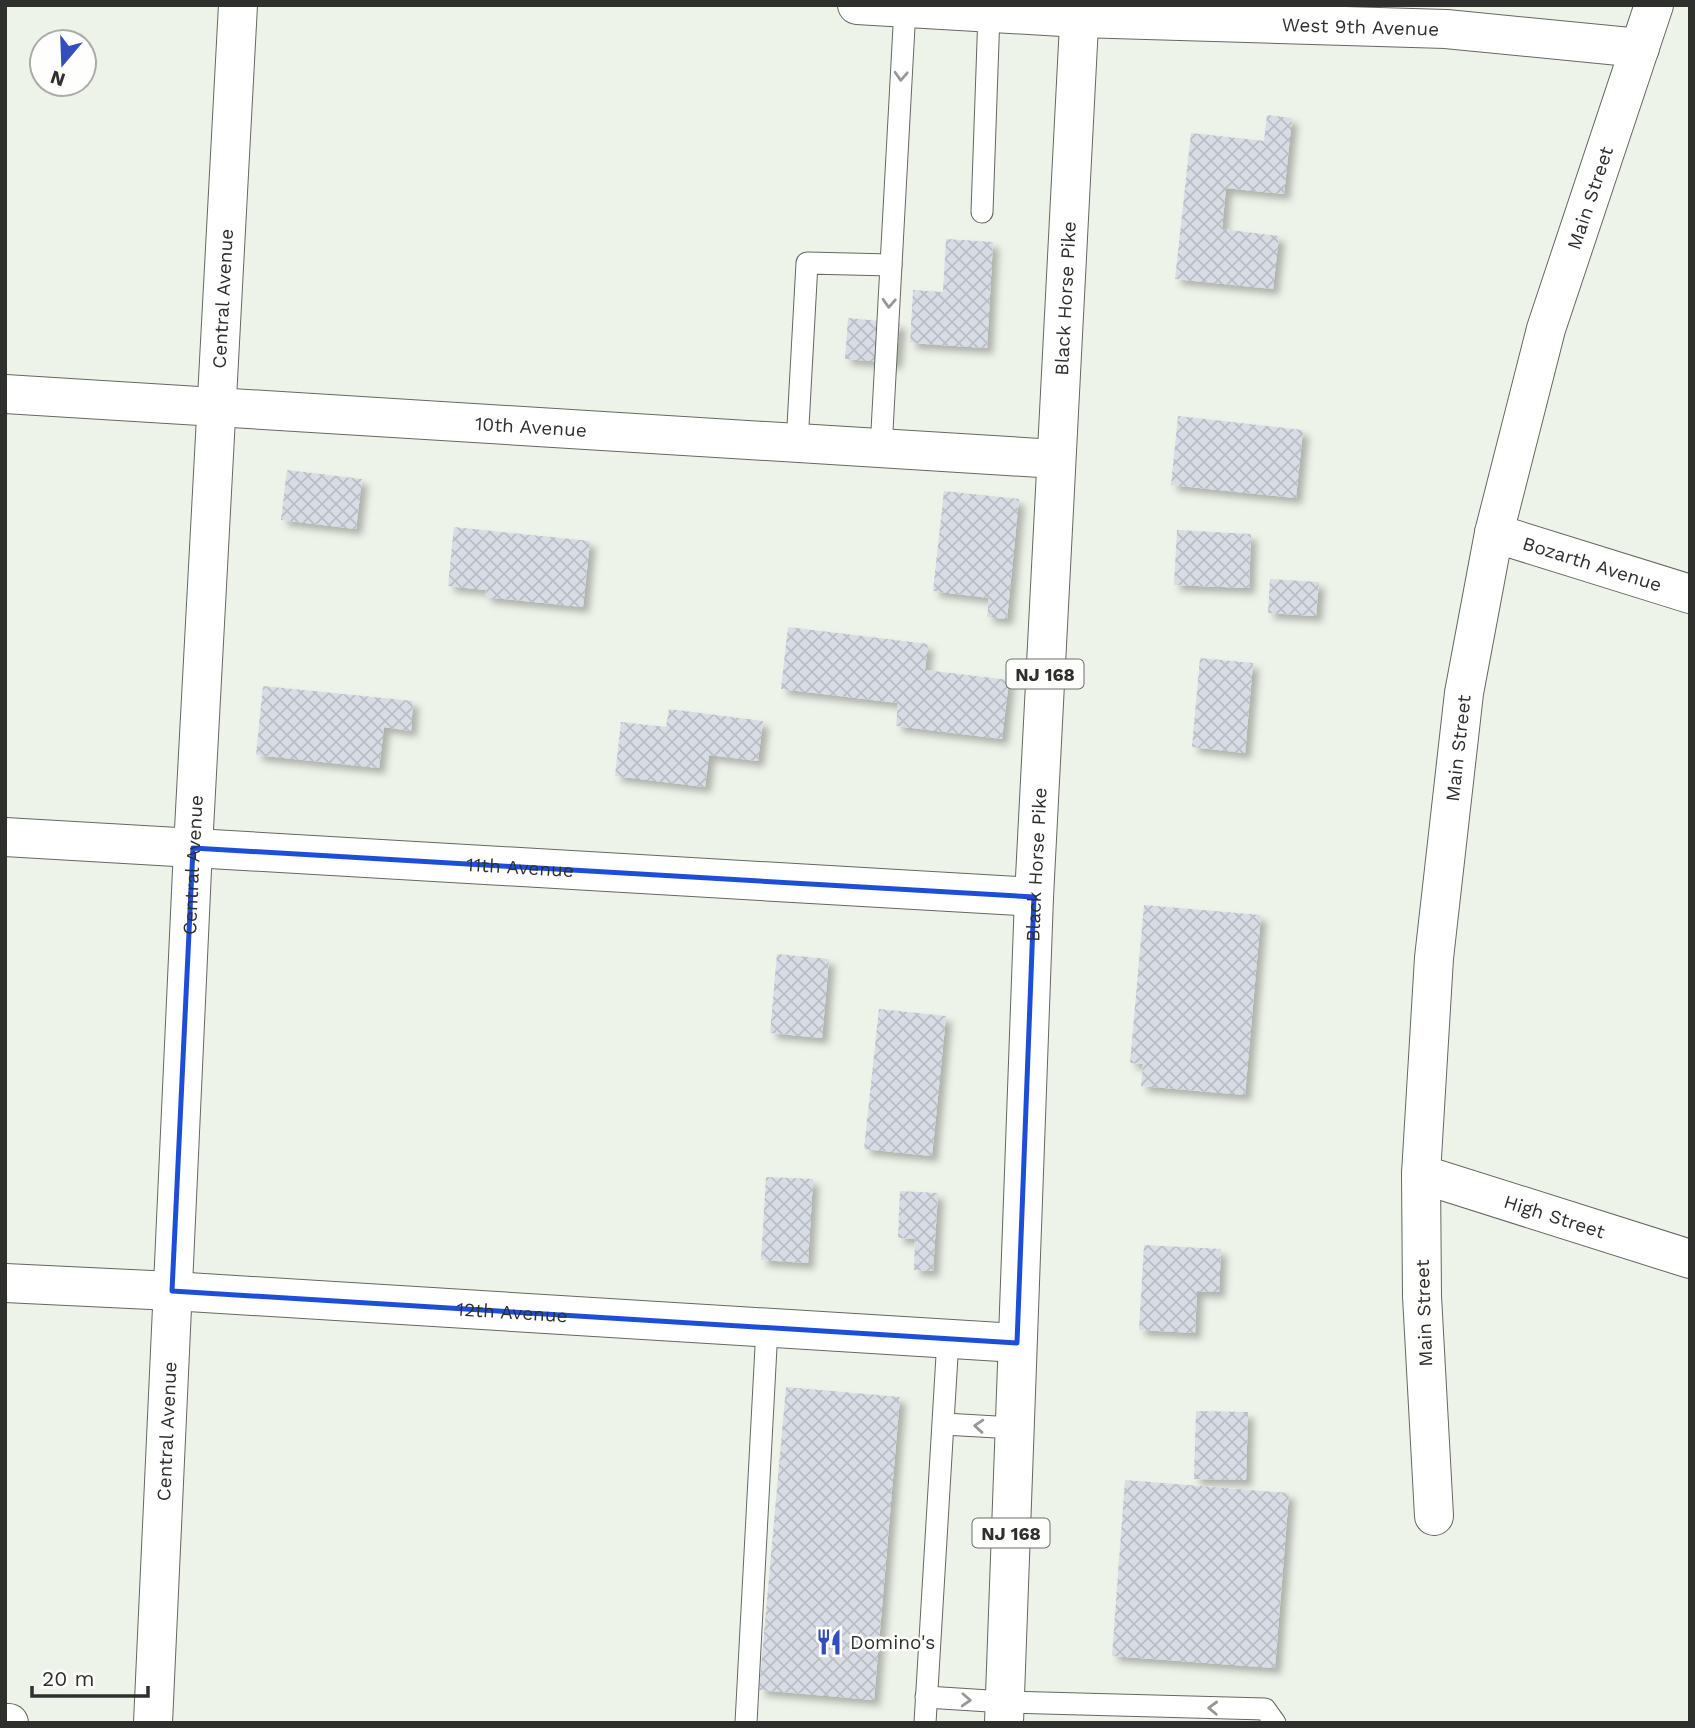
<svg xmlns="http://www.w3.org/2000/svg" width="1695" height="1728" viewBox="0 0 1695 1728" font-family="'Work Sans',sans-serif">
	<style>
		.building { fill: url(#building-cross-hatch); filter: url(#shadow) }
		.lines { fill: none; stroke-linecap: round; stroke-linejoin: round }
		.service-casing { stroke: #646860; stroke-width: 23 }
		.minor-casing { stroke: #646860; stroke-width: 40 }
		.primary-casing { stroke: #646860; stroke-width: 40 }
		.service { stroke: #fff; stroke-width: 21 }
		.minor { stroke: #fff; stroke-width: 38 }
		.primary { stroke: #fff; stroke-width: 38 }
		.oneway { stroke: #979896 }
		.marked { fill: none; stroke: #1d4ed8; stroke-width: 5; stroke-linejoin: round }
		.labels { text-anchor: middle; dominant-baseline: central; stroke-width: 5; stroke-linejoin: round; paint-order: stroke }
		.shield { fill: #fefffd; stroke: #6d6e6b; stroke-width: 2 }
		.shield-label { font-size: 18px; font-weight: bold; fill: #2f302d }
		.street-label { font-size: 19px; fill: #2f302d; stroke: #fefffd }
		.poi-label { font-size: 19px; fill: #2f302d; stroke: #fefffd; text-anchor: start }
	</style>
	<defs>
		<pattern id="building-cross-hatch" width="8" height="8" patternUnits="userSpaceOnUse" patternTransform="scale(1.75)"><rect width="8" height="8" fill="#d8dce5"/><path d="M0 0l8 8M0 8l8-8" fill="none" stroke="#babdc5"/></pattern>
		<filter id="shadow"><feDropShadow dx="6" dy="6" stdDeviation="3.5" flood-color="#0004"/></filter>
	</defs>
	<rect width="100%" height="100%" fill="#eef3ea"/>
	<g class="building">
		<polygon points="1267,115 1292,118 1284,194 1226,188 1222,229 1279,236 1273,289 1175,279 1191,133 1264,141"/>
		<polygon points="946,239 993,242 987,348 910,343 913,290 943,292"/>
		<polygon points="848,318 900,323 896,363 845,359"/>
		<polygon points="1178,416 1303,430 1296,498 1171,485"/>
		<polygon points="287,470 362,479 356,529 281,520"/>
		<polygon points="944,491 1019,499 1007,619 987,617 989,598 933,591"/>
		<polygon points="454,527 590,541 583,607 485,597 486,590 448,586"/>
		<polygon points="1177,530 1251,534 1249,588 1174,585"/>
		<polygon points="1270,579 1319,582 1316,616 1268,613"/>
		<polygon points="788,627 928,644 925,670 1009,680 1002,739 896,726 898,703 781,689"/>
		<polygon points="1200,658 1253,663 1245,753 1192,747"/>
		<polygon points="263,686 413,701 411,731 384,727 379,768 256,755"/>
		<polygon points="669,709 763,721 758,761 709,755 705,787 615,776 621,722 666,727"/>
		<polygon points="1144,905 1261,915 1245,1095 1141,1086 1143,1064 1130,1063"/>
		<polygon points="777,954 829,959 822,1038 770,1033"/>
		<polygon points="879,1009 946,1016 932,1156 864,1149"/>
		<polygon points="766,1177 813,1179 808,1263 761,1260"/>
		<polygon points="900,1191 938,1193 933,1271 914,1270 915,1239 898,1238"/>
		<polygon points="1144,1245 1221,1249 1219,1292 1197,1291 1195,1333 1139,1330"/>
		<polygon points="786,1387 900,1397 874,1700 759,1690"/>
		<polygon points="1196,1411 1248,1412 1246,1480 1194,1479"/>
		<polygon points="1125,1480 1289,1493 1275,1668 1112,1656"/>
	</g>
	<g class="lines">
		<g class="service-casing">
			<g id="service">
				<polyline points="982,212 989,13"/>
				<polyline points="797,444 807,263 891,265"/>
				<polyline points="881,449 905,8"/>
				<polyline points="944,1424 1014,1428"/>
				<polyline points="926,1697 1005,1702 1265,1709 1275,1723"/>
				<polyline points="746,1723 767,1328"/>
				<polyline points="925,1723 948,1339"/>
			</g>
		</g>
		<g class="minor-casing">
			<g id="minor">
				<path id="s1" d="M857,5L1079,18L1446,29L1640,48"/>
				<path id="s2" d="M5,394L1056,459"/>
				<path id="s3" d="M1494,533L1690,594"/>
				<path id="s4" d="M5,837L1034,897"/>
				<path id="s5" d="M1421,1174L1690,1259"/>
				<path id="s6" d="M5,1283L172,1291L1017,1343"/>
				<path id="s7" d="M1434,1516L1422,1296L1421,1174L1434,958L1464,693L1494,533L1546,329L1654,5"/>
				<polyline points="5,1723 9,1723"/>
				<path id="s8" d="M153,1723L193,848L238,5"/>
			</g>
		</g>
		<g class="primary-casing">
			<g id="primary">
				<path id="s9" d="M1004,1723L1034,897L1080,5"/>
			</g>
		</g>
		<use href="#service" class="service"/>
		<use href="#minor" class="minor"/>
		<use href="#primary" class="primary"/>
	</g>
	<defs><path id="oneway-chevron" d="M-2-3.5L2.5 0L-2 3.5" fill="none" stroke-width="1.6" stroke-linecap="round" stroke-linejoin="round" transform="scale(1.75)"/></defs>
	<g class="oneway">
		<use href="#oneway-chevron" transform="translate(901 76) rotate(93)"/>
		<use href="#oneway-chevron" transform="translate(889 303) rotate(93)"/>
		<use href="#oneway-chevron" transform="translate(979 1426) rotate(-176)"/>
		<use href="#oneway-chevron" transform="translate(966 1700) rotate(3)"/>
		<use href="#oneway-chevron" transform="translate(1213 1708) rotate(-178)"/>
	</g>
	<path class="marked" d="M193,848L1034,897L1017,1343L172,1291Z"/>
	<defs>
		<g id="restaurant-bare" transform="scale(2.1)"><path d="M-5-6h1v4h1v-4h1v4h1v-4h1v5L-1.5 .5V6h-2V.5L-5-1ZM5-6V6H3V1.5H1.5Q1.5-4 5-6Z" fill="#344dbe" stroke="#fefffd" stroke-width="2.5" paint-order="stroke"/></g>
	</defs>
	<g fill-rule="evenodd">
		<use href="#restaurant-bare" x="829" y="1642"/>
	</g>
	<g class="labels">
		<g class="shield">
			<rect x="1006.5" y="659.5" width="77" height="29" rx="5"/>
			<rect x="972.5" y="1518.5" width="77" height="29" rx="5"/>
		</g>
		<g class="shield-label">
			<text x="1045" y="674">NJ 168</text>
			<text x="1011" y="1533">NJ 168</text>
		</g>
		<g class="street-label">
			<text stroke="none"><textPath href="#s1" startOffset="504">West 9th Avenue</textPath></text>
			<text stroke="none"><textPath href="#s7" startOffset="1337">Main Street</textPath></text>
			<text stroke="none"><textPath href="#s9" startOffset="1426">Black Horse Pike</textPath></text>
			<text stroke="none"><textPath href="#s8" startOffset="1426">Central Avenue</textPath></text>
			<text stroke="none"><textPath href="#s2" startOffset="527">10th Avenue</textPath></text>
			<text stroke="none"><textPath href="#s3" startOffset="103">Bozarth Avenue</textPath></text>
			<text stroke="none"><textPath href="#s7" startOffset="770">Main Street</textPath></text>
			<text stroke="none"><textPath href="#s8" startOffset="859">Central Avenue</textPath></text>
			<text stroke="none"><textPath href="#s9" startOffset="859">Black Horse Pike</textPath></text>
			<text stroke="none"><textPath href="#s4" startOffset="516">11th Avenue</textPath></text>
			<text stroke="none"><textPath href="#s5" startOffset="140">High Street</textPath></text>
			<text stroke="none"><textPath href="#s6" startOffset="508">12th Avenue</textPath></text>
			<text transform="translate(1424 1313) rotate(-92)">Main Street</text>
			<text stroke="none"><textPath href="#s8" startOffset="292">Central Avenue</textPath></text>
		</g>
		<g class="poi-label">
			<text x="850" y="1642">Domino's</text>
		</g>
	</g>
	<rect width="1695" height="1728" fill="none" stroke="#2f302d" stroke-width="14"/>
	<g transform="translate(63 63) rotate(199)"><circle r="33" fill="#fefffd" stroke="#abacaa" stroke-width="2"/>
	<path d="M0-5L12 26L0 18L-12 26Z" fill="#344dbe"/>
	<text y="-10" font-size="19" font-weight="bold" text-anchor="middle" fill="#2f302d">N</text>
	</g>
	<path d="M32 1686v10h116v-10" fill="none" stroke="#2f302d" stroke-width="3.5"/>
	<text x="42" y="1686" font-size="21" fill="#2f302d" stroke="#fefffd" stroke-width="5" paint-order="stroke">20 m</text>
</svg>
